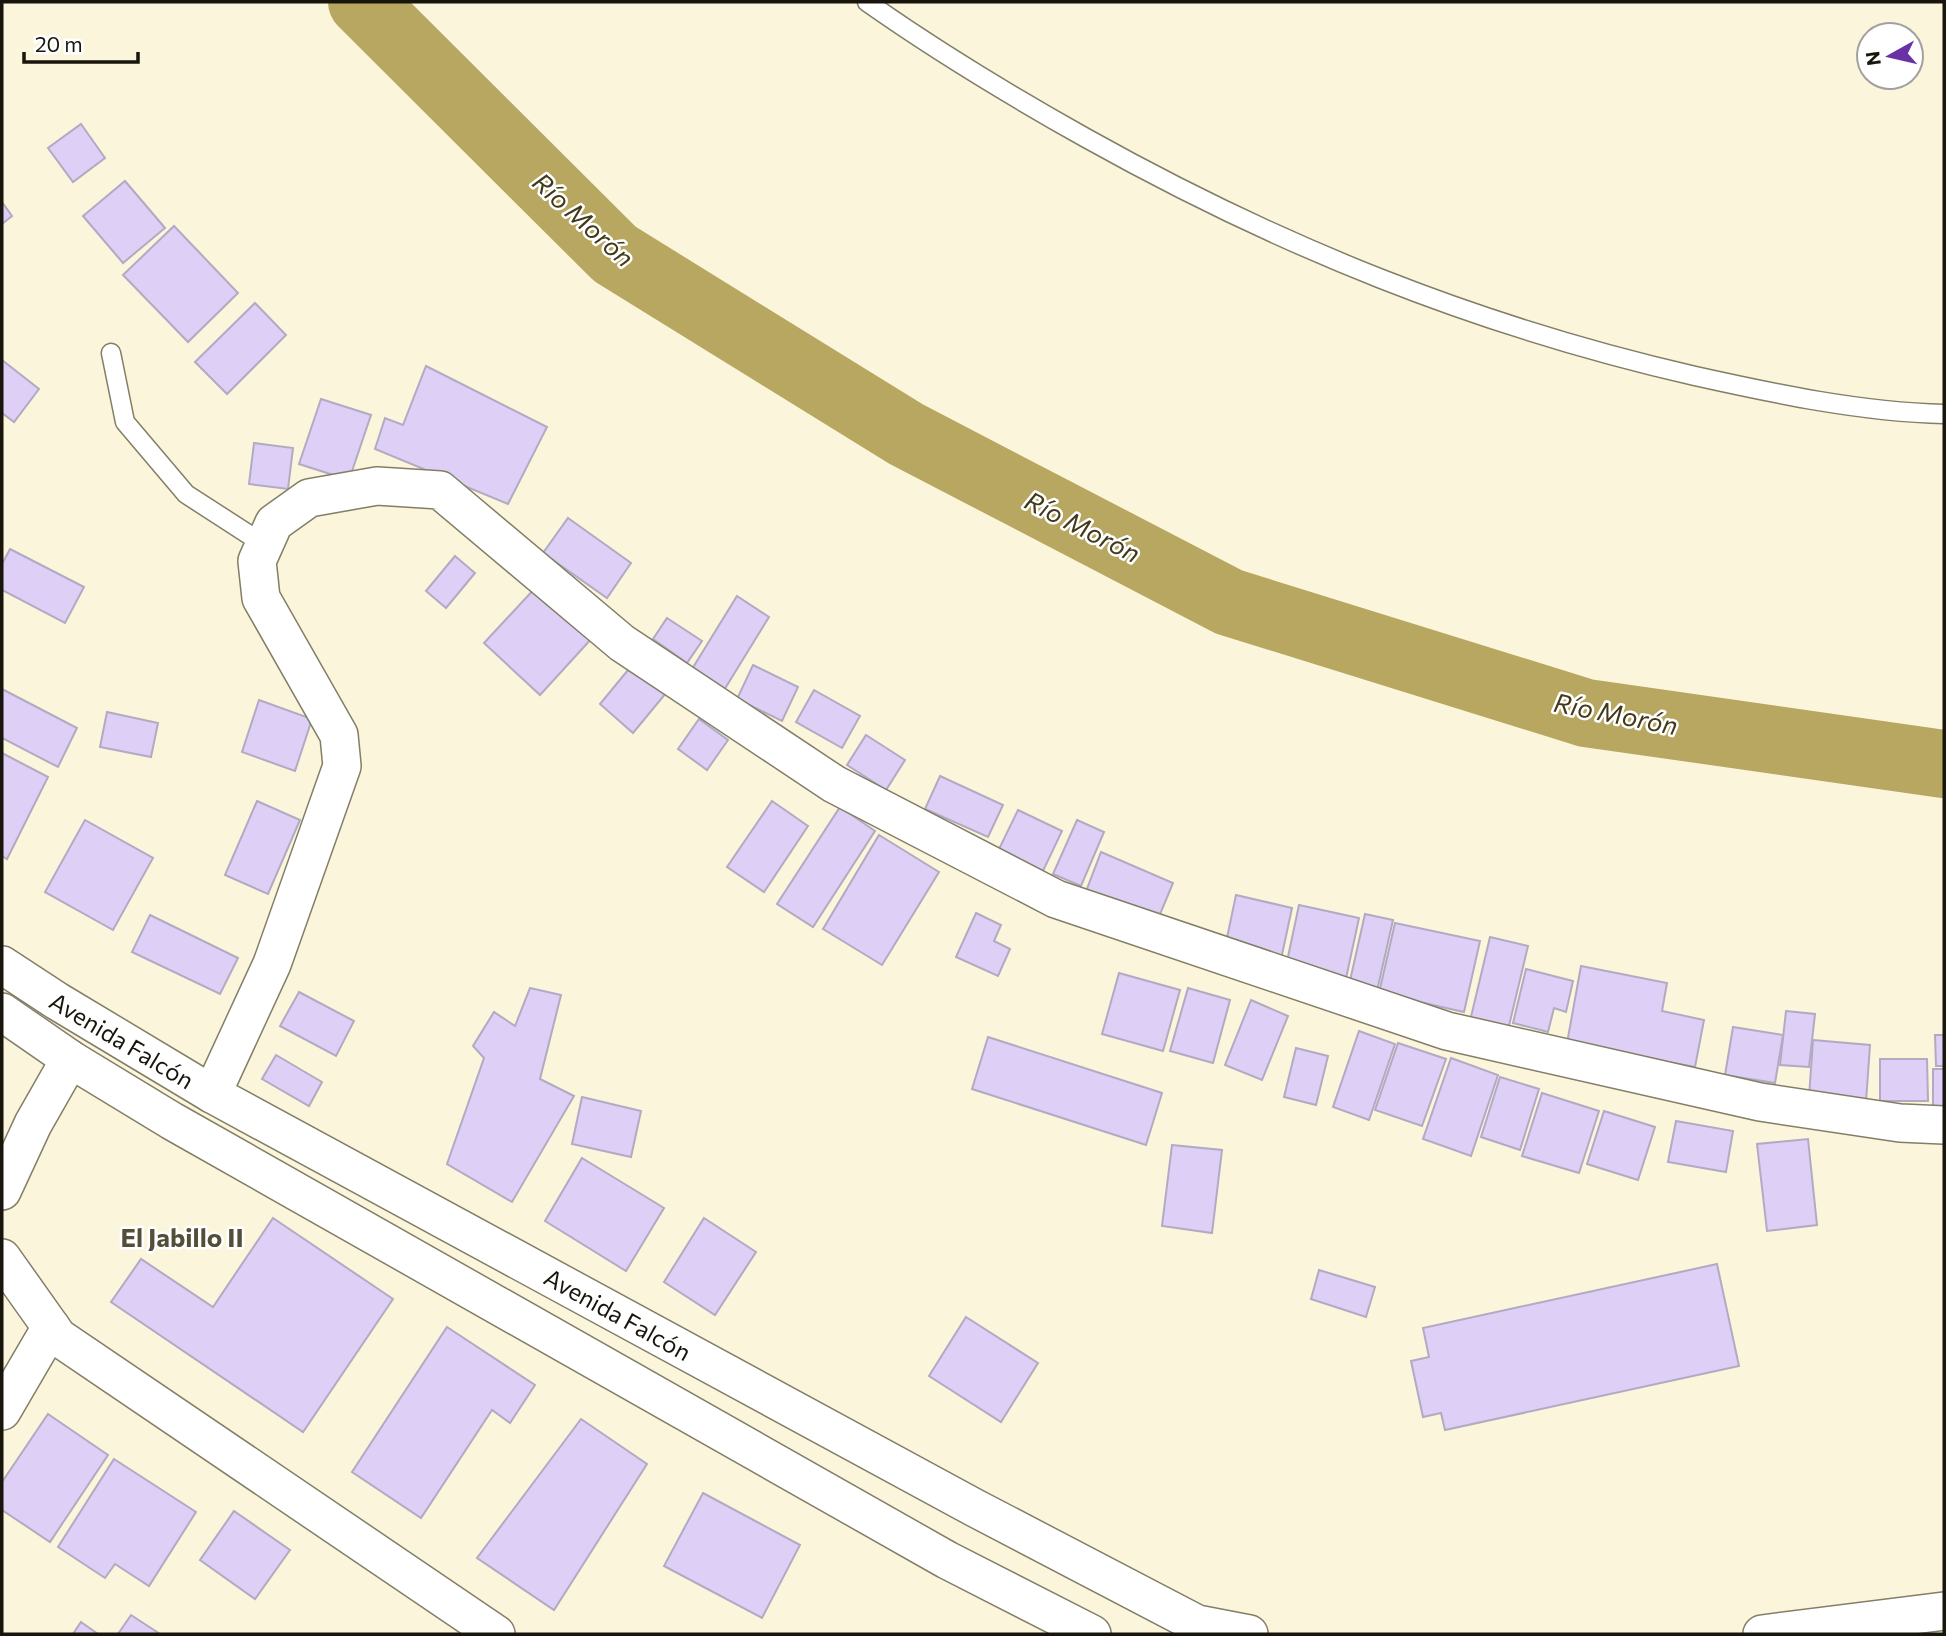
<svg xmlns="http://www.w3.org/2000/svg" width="1946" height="1636" viewBox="0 0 1946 1636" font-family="Commissioner,sans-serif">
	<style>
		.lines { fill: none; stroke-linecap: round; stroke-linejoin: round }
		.river { stroke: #b7a760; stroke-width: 68 }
		.building { fill: #ddcff6; stroke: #b2aac2; stroke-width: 2 }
		.service-casing { stroke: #837e67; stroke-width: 21 }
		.minor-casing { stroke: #837e67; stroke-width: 40 }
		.service { stroke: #fff; stroke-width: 18 }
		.minor { stroke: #fff; stroke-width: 37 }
		.labels { text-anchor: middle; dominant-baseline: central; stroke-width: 5; stroke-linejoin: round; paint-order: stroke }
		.street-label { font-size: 24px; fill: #17150c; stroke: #fff }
		.water-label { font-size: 26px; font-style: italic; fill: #40391a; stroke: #fff }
		.neighbourhood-label { font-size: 26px; font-weight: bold; fill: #524e38; stroke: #fff }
	</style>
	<rect width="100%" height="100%" fill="#fbf5db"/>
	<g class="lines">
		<polyline class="river" points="362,2 615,254 906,434 1229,602 1586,713 1944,764"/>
	</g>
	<g class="building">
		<polygon points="81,124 105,158 73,182 48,148"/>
		<polygon points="125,181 165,228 123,263 83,216"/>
		<polygon points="2,202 12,216 2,224"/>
		<polygon points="174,226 238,293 188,342 123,275"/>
		<polygon points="255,303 286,335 227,394 195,362"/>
		<polygon points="2,360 39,389 14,422 2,413"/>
		<polygon points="426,366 547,427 508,504 375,449 385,418 403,425"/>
		<polygon points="321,399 371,415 349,480 299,464"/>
		<polygon points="254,443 293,448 288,489 249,484"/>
		<polygon points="568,518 631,563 607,598 543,553"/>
		<polygon points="10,549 84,587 65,623 2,590 2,564"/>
		<polygon points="455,556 475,573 446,608 426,591"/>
		<polygon points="537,586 593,637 540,695 484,643"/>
		<polygon points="737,596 769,617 721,695 689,674"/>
		<polygon points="667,618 702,641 687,663 653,639"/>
		<polygon points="633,664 666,693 633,733 600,704"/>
		<polygon points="753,665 798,687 782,721 737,699"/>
		<polygon points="2,689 77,728 58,767 2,738"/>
		<polygon points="814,690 860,716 842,748 796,722"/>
		<polygon points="259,700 312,719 295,771 242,752"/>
		<polygon points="107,712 158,723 151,757 100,747"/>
		<polygon points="699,719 728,740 707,770 678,749"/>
		<polygon points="866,735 905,760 886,790 847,765"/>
		<polygon points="2,753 48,777 7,859 2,856"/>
		<polygon points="940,776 1003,805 988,837 925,809"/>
		<polygon points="257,801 300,820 268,894 225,875"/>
		<polygon points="772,801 808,826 764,892 727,867"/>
		<polygon points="840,807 875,831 813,927 777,904"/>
		<polygon points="1018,810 1062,831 1043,871 999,849"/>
		<polygon points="85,820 153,858 113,930 45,892"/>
		<polygon points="1077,820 1104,832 1081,886 1053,874"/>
		<polygon points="879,835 939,872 882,965 823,929"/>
		<polygon points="1101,852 1173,883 1156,924 1085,894"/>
		<polygon points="1236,895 1292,908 1280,964 1224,952"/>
		<polygon points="1299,905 1359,918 1345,983 1285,971"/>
		<polygon points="976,913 1001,925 994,941 1010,949 998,976 956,957"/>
		<polygon points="1365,914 1393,920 1377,991 1349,985"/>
		<polygon points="150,915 238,958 220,994 132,952"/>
		<polygon points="1395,923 1480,941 1464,1012 1379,993"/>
		<polygon points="1490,937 1528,946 1508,1030 1470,1021"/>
		<polygon points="1581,966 1667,983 1662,1011 1704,1020 1695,1067 1567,1043"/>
		<polygon points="1526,969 1573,981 1566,1012 1554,1008 1548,1032 1513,1023"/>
		<polygon points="1119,973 1180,990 1163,1051 1102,1034"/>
		<polygon points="530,988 561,995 540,1079 574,1096 512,1202 447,1164 484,1058 473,1046 494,1012 515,1026"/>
		<polygon points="1188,988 1230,1000 1213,1063 1170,1051"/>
		<polygon points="299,992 354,1021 336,1056 280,1026"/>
		<polygon points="1251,1000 1288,1016 1262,1080 1225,1065"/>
		<polygon points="1786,1011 1815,1014 1809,1067 1780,1065"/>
		<polygon points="1733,1027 1783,1035 1775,1083 1725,1075"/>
		<polygon points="1359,1031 1395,1044 1369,1120 1333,1107"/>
		<polygon points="1935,1035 1944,1035 1944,1066 1936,1066"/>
		<polygon points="988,1037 1162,1093 1146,1145 972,1089"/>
		<polygon points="1813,1040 1870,1045 1866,1102 1809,1097"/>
		<polygon points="1398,1043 1446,1059 1422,1126 1375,1110"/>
		<polygon points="1296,1048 1328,1056 1316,1105 1284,1097"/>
		<polygon points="276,1055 322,1082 309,1106 262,1079"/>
		<polygon points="1451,1058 1498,1075 1471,1156 1423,1139"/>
		<polygon points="1880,1059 1927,1059 1928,1101 1880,1101"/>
		<rect x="1933" y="1069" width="11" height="38"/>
		<polygon points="1500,1077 1539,1089 1520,1150 1481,1137"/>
		<polygon points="1542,1093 1599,1111 1579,1173 1522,1156"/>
		<polygon points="582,1097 641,1111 631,1157 572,1144"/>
		<polygon points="1604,1111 1655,1127 1638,1180 1587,1164"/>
		<polygon points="1676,1121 1733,1131 1726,1172 1668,1162"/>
		<polygon points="1808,1139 1817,1225 1767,1231 1757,1144"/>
		<polygon points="1172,1145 1222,1150 1212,1233 1162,1226"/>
		<polygon points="582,1158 664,1208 626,1271 545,1221"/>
		<polygon points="273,1218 393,1299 303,1432 111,1302 141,1259 213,1307"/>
		<polygon points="704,1218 756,1252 715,1315 664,1282"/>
		<polygon points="1717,1264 1739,1366 1445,1430 1441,1413 1423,1417 1411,1361 1429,1357 1423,1328"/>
		<polygon points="1319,1270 1375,1287 1366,1317 1311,1299"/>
		<polygon points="966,1317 1038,1363 1001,1422 929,1376"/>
		<polygon points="447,1327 535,1385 510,1423 492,1410 421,1518 352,1472"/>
		<polygon points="48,1414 108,1455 50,1542 2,1510 2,1482"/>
		<polygon points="581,1419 647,1464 554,1610 477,1558"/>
		<polygon points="114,1459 196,1512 149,1586 115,1564 105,1578 58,1547"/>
		<polygon points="703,1493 800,1545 762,1618 664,1566"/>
		<polygon points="234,1511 290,1550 255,1599 200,1560"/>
		<polygon points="131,1615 160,1634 118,1634"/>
		<polygon points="81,1622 98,1634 73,1634"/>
	</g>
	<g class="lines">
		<g class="service-casing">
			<g id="service">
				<path d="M867,2C938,52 1011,96 1086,138C1281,247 1477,326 1695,376C1776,394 1861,412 1944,414"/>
				<polyline points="111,353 125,422 186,494 265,545"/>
			</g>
		</g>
		<g class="minor-casing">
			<g id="minor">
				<polyline points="2,965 57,1001 212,1094 975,1508 1197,1624 1249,1634"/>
				<polyline points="2,1012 70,1059 172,1121 947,1560 1092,1634"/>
				<polyline points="212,1094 272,964 342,766 339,735 261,598 257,561 274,523 309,498 377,486 440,490 622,643 834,784 1056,899 1447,1031 1760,1102 1900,1123 1944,1125"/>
				<polyline points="2,1191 33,1124 70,1059"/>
				<polyline points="2,1258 58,1337 496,1634"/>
				<polyline points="2,1411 51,1327"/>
				<polyline points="1762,1634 1944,1611"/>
			</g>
		</g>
		<use href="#service" class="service"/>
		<use href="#minor" class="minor"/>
	</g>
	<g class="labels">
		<g class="street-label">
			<text transform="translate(122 1040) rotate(31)">Avenida Falcón</text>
			<text transform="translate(618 1314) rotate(29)">Avenida Falcón</text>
		</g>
		<g class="water-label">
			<text transform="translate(584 219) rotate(42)">Río Morón</text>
			<text transform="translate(1083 526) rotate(27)">Río Morón</text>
			<text transform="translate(1616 713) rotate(11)">Río Morón</text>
		</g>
		<g class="neighbourhood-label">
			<text x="182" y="1236">El Jabillo II</text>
		</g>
	</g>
	<rect width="1946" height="1636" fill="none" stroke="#17150c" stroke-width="7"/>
	<g transform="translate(1890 56) rotate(262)"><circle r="33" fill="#ffffff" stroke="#a2a19e" stroke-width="2"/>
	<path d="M0-5L12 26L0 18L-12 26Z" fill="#6a31a7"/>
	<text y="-10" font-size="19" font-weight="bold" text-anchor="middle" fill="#17150c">N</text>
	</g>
	<path d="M24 52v10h114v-10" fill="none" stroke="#17150c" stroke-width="3.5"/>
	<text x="35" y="52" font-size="21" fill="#17150c" stroke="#ffffff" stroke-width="5" paint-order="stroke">20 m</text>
</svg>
